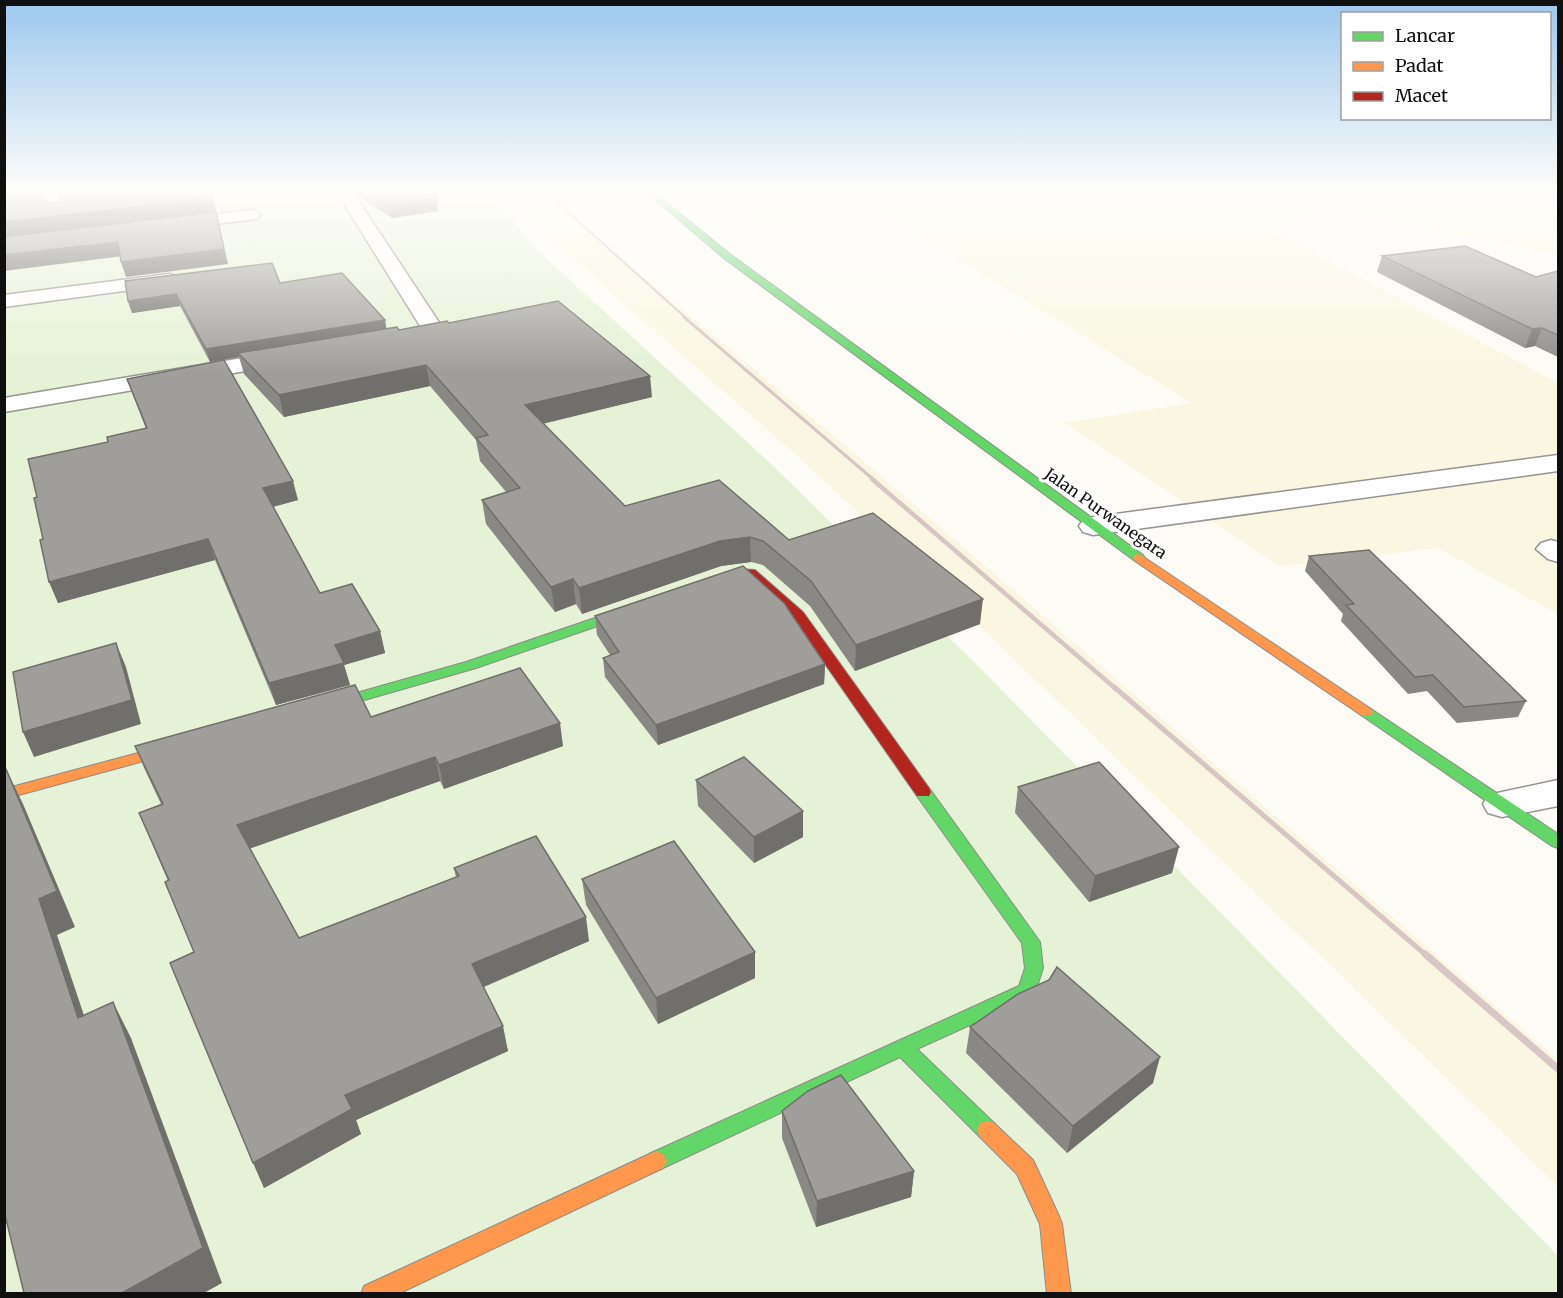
<svg xmlns="http://www.w3.org/2000/svg" width="1563" height="1298" viewBox="0 0 1563 1298" font-family="Merriweather,serif">
	<style>
		.farmland { fill: #f9f7e1 }
		.green { fill: #e5f2d5 }
		.lines { fill: none; stroke-linecap: round; stroke-linejoin: round }
		.street-casing { stroke: #969593; stroke-width: 3 }
		.fast-casing { stroke: #8c8c89; stroke-width: 2 }
		.slow-casing { stroke: #8c8c89; stroke-width: 2 }
		.jam-casing { stroke: #8c8c89; stroke-width: 2 }
		.street { fill: #fffefe; fill-rule: evenodd }
		.fast { fill: #63d668; fill-rule: evenodd }
		.slow { fill: #ff974d; fill-rule: evenodd }
		.jam { fill: #b3261e; fill-rule: evenodd }
		.rail-far4 { stroke: #d8c5c5; stroke-width: 2 }
		.rail-far3 { stroke: #d8c5c5; stroke-width: 3 }
		.rail-far2 { stroke: #d8c5c5; stroke-width: 4.5 }
		.rail-far1 { stroke: #d8c5c5; stroke-width: 5 }
		.rail { stroke: #d8c5c5; stroke-width: 7 }
		.wall { fill: #8a8884 }
		.shaded-wall { fill: #706f6c }
		.building { fill: #a09e9a; stroke: #706f6c; stroke-width: 1.5 }
		.labels { text-anchor: middle; dominant-baseline: central; stroke-width: 6; stroke-linejoin: round; paint-order: stroke }
		.street-label { font-size: 16px; fill: #0f0f0f; stroke: #fff }
	</style>
	<rect width="100%" height="100%" fill="#fcfbf5"/>
	<g class="farmland">
		<polygon points="509,191 555,191 598,239 846,446 1558,1060 1558,1186 951,598 795,454 557,245"/>
		<polygon points="813,191 1558,191 1558,255 1333,208 1269,229 1558,383 1558,614 1438,548 1280,566 1066,423 1192,403 891,218 745,222 721,202"/>
	</g>
	<polygon class="green" points="5,191 489,191 537,250 769,462 978,666 1558,1256 1558,1294 5,1294"/>
	<g class="lines">
		<g class="street-casing">
			<g id="street">
				<path d="M42,191H58L59,203L91,200L99,205C91,214 51,217 43,207Z"/>
				<polygon points="336,191 352,191 446,333 443,338 403,344 395,343 392,338 395,333 422,329"/>
				<polygon points="251,210 257,211 260,215 257,219 172,229 163,224 172,219"/>
				<polygon points="169,274 176,276 179,280 176,284 4,307 4,295"/>
				<polygon points="284,351 292,353 295,358 292,363 4,412 4,398"/>
				<polygon points="1558,455 1558,471 1093,535 1083,532 1079,526 1083,520 1093,517"/>
				<polygon points="1551,540 1558,542 1558,562 1548,559 1536,549 1541,543"/>
				<polygon points="1558,780 1558,806 1502,817 1488,813 1483,804 1488,795"/>
			</g>
		</g>
		<g class="fast-casing">
			<g id="fast">
				<polygon points="645,191 652,191 731,255 1143,555 1145,558 1143,561 1135,561 725,259"/>
				<polygon points="639,603 645,607 644,610 476,668 319,713 312,708 314,705 466,662"/>
				<polygon points="1366,707 1371,709 1558,834 1558,848 1552,846 1361,715 1359,712 1361,709"/>
				<polygon points="923,787 929,788 1040,942 1043,968 1034,996 917,1049 994,1123 997,1130 994,1137 987,1139 980,1137 900,1057 663,1168 656,1171 649,1168 645,1161 649,1154 1019,986 1025,968 1022,943 917,796 915,792 917,788"/>
			</g>
		</g>
		<g class="slow-casing">
			<g id="slow">
				<polygon points="1139,554 1371,709 1373,712 1371,715 1361,715 1135,561 1133,558 1135,555"/>
				<polygon points="183,741 188,743 190,746 188,749 4,799 4,789"/>
				<polygon points="987,1121 994,1123 1033,1160 1059,1216 1062,1224 1071,1294 1047,1294 1040,1224 1017,1174 980,1137 977,1130 980,1123"/>
				<polygon points="656,1151 663,1154 667,1161 663,1168 398,1294 361,1294 364,1286"/>
			</g>
		</g>
		<g class="jam-casing">
			<polygon id="jam" points="738,569 755,570 803,612 929,788 931,792 929,796 917,796 793,618 748,577 739,577 707,587 701,583 703,580"/>
		</g>
		<use href="#street" class="street"/>
		<use href="#fast" class="fast"/>
		<use href="#slow" class="slow"/>
		<use href="#jam" class="jam"/>
		<polyline class="rail-far4" points="550,191 569,213 686,318"/>
		<polyline class="rail-far3" points="684,317 874,480"/>
		<polyline class="rail-far2" points="872,479 1116,689"/>
		<polyline class="rail-far1" points="1114,687 1427,956"/>
		<polyline class="rail" points="1425,954 1558,1069"/>
	</g>
	<g class="wall">
		<polygon points="355,191 437,191 438,211 392,218 359,197"/>
		<polygon points="1382,256 1536,277 1558,271 1558,357 1535,346 1525,348 1377,272"/>
		<polygon points="280,283 387,329 399,330 449,323 652,397 543,424 625,506 789,540 980,624 855,671 810,606 763,565 751,562 721,566 582,614 576,604 555,612 486,524 482,500 507,493 480,461 476,440 430,386 284,417 244,374 239,357 210,362 180,306 132,313 128,301"/>
		<polygon points="127,379 298,500 273,507 320,593 380,631 385,653 344,665 350,685 276,705 215,560 58,603 43,539 108,442 146,429"/>
		<polygon points="1309,556 1526,701 1518,717 1457,723 1427,691 1408,694 1341,621 1343,614 1305,571"/>
		<polygon points="595,616 825,664 824,684 658,745 605,677 603,658 610,655 597,635"/>
		<polygon points="371,717 563,746 444,789 440,781 250,848 299,938 456,877 454,868 589,941 484,987 508,1051 356,1120 361,1134 264,1188 194,952 168,881 139,813 161,804 145,770 135,746"/>
		<polygon points="696,780 803,837 754,863 698,806"/>
		<polygon points="1018,787 1172,873 1089,902 1015,813"/>
		<polygon points="582,879 755,952 755,978 658,1024 586,905"/>
		<polygon points="970,1027 1153,1083 1067,1153 966,1053"/>
		<polygon points="782,1111 914,1171 911,1197 816,1227 782,1138"/>
	</g>
	<g class="shaded-wall">
		<polygon points="37,191 40,191 42,209 37,195"/>
		<polygon points="58,191 143,191 61,200"/>
		<polygon points="211,191 216,212 4,237 4,222"/>
		<polygon points="437,191 438,211 392,218 390,205"/>
		<polygon points="216,212 228,264 126,277 121,262"/>
		<polygon points="118,242 123,256 4,271 4,255"/>
		<polygon points="176,294 180,306 132,313 128,301"/>
		<polygon points="385,320 387,332 238,353 239,357 210,362 206,349"/>
		<polygon points="1542,328 1535,346 1525,348 1532,329"/>
		<polygon points="426,365 430,386 284,417 279,395"/>
		<polygon points="650,376 652,397 528,427 525,405"/>
		<polygon points="293,481 298,500 268,508 263,488"/>
		<polygon points="750,537 751,562 721,566 582,614 579,588 720,541"/>
		<polygon points="208,539 215,560 58,603 49,582"/>
		<polygon points="573,579 576,604 555,612 551,587"/>
		<polygon points="983,599 980,624 855,671 856,645"/>
		<polygon points="380,631 385,653 344,665 350,685 276,705 269,683 335,645"/>
		<polygon points="116,643 126,667 141,724 34,757 23,732"/>
		<polygon points="825,664 824,684 658,745 656,725"/>
		<polygon points="560,723 563,746 444,789 439,765"/>
		<polygon points="435,757 440,781 246,850 237,825"/>
		<polygon points="6,769 23,804 75,927 57,935 97,1054 78,1018 39,899"/>
		<polygon points="803,811 803,837 754,863 754,837"/>
		<polygon points="1179,847 1172,873 1089,902 1095,876"/>
		<polygon points="586,917 589,941 478,989 472,964"/>
		<polygon points="755,952 755,978 658,1024 656,998"/>
		<polygon points="113,1002 131,1038 222,1283 204,1293 122,1293"/>
		<polygon points="503,1026 508,1051 356,1120 361,1134 264,1188 253,1163 345,1095"/>
		<polygon points="1160,1057 1153,1083 1067,1153 1073,1126"/>
		<polygon points="914,1171 911,1197 816,1227 817,1201"/>
	</g>
	<g class="building">
		<polygon points="4,191 37,191 37,195 51,203 148,191 211,191 213,198 4,222"/>
		<polygon points="367,191 436,191 436,197 390,205"/>
		<polygon points="216,212 224,249 121,262 118,242 4,255 4,237"/>
		<polygon points="1465,246 1536,277 1558,271 1558,335 1542,328 1532,329 1382,256"/>
		<polygon points="272,263 280,283 342,273 385,320 206,349 176,294 128,301 125,281"/>
		<polygon points="558,301 650,376 525,405 625,506 719,480 789,540 873,513 983,599 856,645 811,581 763,541 750,537 720,541 579,588 573,579 551,587 482,500 520,488 476,438 488,435 426,365 279,395 238,353 397,327 399,330 447,321 449,323"/>
		<polygon points="224,360 293,481 263,488 320,593 352,584 380,631 335,645 344,663 269,683 208,539 49,582 40,540 43,539 34,498 37,497 28,459 108,442 107,437 147,428 127,379"/>
		<polygon points="1369,550 1526,701 1464,707 1433,675 1415,677 1346,605 1354,604 1309,556"/>
		<polygon points="743,566 784,603 825,664 656,725 603,658 619,652 595,616"/>
		<polygon points="116,643 132,700 23,732 13,672"/>
		<polygon points="520,668 560,723 439,765 435,757 237,825 299,938 459,876 454,868 536,836 586,917 472,964 503,1026 345,1095 352,1109 253,1163 170,963 194,952 165,882 169,880 139,813 163,804 135,746 355,685 371,717"/>
		<polygon points="744,757 803,811 754,837 696,780"/>
		<polygon points="1099,762 1179,847 1095,876 1018,787"/>
		<polygon points="4,769 6,769 57,891 39,899 78,1018 113,1002 203,1248 122,1293 24,1293 4,1211"/>
		<polygon points="674,841 755,952 656,998 582,879"/>
		<polygon points="1057,967 1160,1057 1073,1126 970,1027 1018,994 1049,980"/>
		<polygon points="841,1075 914,1171 817,1201 782,1111 808,1091"/>
	</g>
	<linearGradient id="sky" x2="0" y2="1"><stop stop-color="#9cc8ee"/><stop offset="0.51" stop-color="#fefdfa"/><stop offset="1" stop-color="#fefdfa" stop-opacity="0"/></linearGradient>
	<rect width="1563" height="373" fill="url(#sky)"/>
	<g class="labels">
		<g class="street-label">
			<text transform="translate(1106 513) rotate(35)">Jalan Purwanegara</text>
		</g>
	</g>
	<rect width="1563" height="1298" fill="none" stroke="#0f0f0f" stroke-width="12"/>
	<rect x="1341" y="12" width="210" height="108" fill="#ffffff" stroke="#9f9f9f" stroke-width="1.5"/>
	<rect x="1353" y="32" width="30" height="9" fill="#63d668" stroke="#9f9f9f" stroke-width="1.5"/>
	<text x="1395" y="42" font-size="18" fill="#0f0f0f">Lancar</text>
	<rect x="1353" y="62" width="30" height="9" fill="#ff974d" stroke="#9f9f9f" stroke-width="1.5"/>
	<text x="1395" y="72" font-size="18" fill="#0f0f0f">Padat</text>
	<rect x="1353" y="92" width="30" height="9" fill="#b3261e" stroke="#9f9f9f" stroke-width="1.5"/>
	<text x="1395" y="102" font-size="18" fill="#0f0f0f">Macet</text>
</svg>
